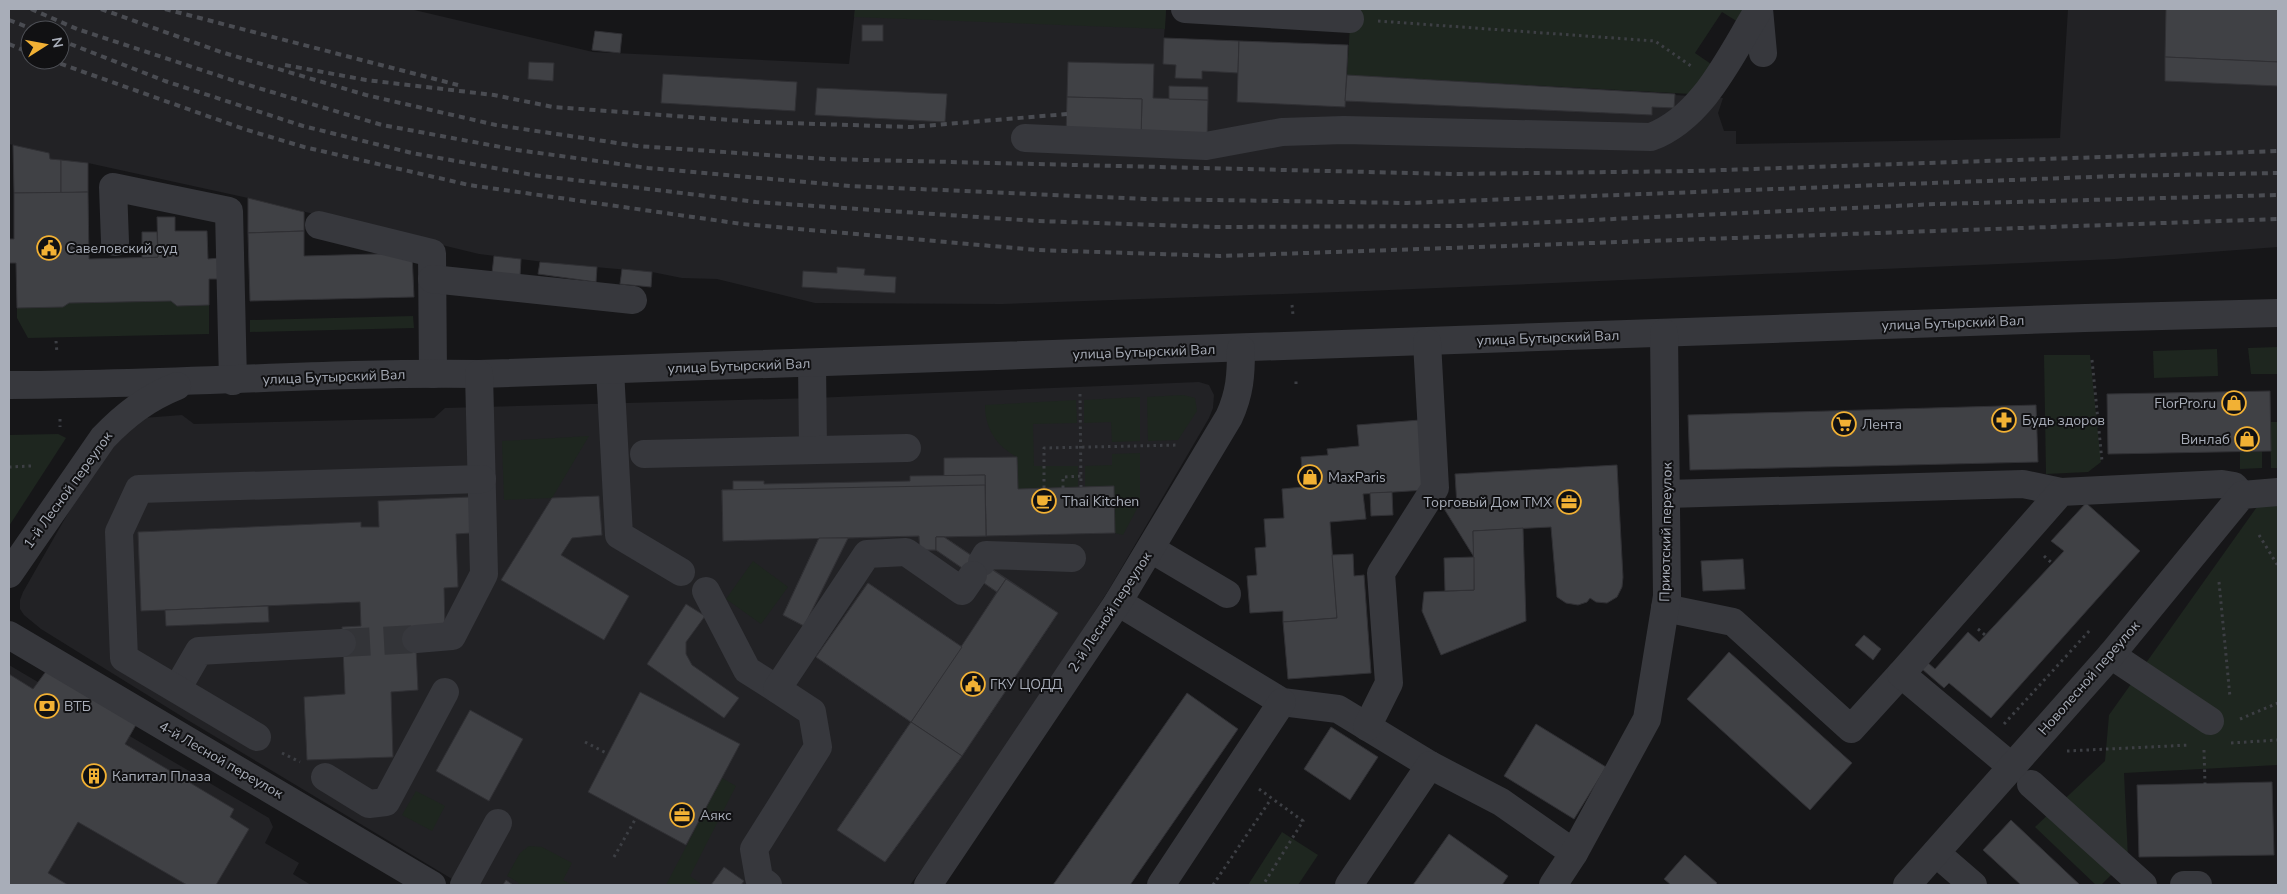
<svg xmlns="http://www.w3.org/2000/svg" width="2287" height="894" viewBox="0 0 2287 894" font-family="'Nunito Sans',sans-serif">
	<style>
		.built { fill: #222225; fill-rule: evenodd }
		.green { fill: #1e261f }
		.building { fill: #404145; stroke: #303034 }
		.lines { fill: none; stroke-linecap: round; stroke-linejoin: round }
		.minor-tunnel { stroke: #333438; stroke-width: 28; stroke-dasharray: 28 14; stroke-linecap: butt }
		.path { stroke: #3d3f44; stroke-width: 3; stroke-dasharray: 2.5 4; stroke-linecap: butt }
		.minor { stroke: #37383d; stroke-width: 28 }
		.rail { stroke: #4a4c52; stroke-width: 4; stroke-dasharray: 6 5; stroke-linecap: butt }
		.labels { text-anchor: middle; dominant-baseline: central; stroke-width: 4; stroke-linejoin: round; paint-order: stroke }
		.poi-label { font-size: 14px; fill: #a8adb8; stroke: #111113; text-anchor: start }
		.street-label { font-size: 14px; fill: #a8adb8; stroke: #111113 }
	</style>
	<rect width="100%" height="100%" fill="#161618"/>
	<g class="built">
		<path d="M9,9H410L593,52L849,64L855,9H1166L1164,38L1348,45L1347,75L1723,98L1718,113L1724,131H1736V144L2060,138L2068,9H2278V247L2115,259L1366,291L1002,304L815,303L717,279L682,278L652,272L560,264L479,254L248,198L88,163L50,159L49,153L13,145L9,144ZM30,30H60V60H30Z"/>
		<polygon points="1199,382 1209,385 1214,395 1213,408 1209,418 1108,591 967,808 910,885 462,885 186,719 41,629 24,615 20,609 20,600 23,592 87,480 127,425 143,418 182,415 194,424 434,418 445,408 813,398"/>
		<polygon points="9,665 269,818 273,827 265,843 299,863 293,874 311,885 9,885"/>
	</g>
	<g class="green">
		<polygon points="855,9 1166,9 1165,29 854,17"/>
		<polygon points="1351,9 1746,9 1738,22 1722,12 1695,53 1711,64 1691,94 1347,75"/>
		<polygon points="171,301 177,306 209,305 209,334 28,338 17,318 17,308 69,303"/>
		<polygon points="413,316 414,328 250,332 250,320"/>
		<polygon points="2278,347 2278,374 2251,374 2248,348"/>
		<polygon points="2217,349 2218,376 2154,378 2153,351"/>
		<polygon points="2044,355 2090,355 2101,462 2088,472 2046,474"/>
		<polygon points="1183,395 1195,398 1197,411 1178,440 1148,441 1147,397"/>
		<polygon points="1140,397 1140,441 1112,442 1111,422 1084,423 1084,400"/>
		<path d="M1076,400L1077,423L1033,424L1034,466H1078V487L1018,489L1017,457C996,446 985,428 985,405Z"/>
		<polygon points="2270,422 2278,422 2278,468 2271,468"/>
		<polygon points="58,434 66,438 9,526 9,435"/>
		<polygon points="589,436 552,498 504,500 502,441"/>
		<polygon points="2262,451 2262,468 2240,469 2240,452"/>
		<polygon points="1140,453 1140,503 1123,535 1115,533 1114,486 1085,487 1085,466 1112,465 1112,454"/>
		<polygon points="2259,504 2278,504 2278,765 2124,773 2128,858 2101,885 2096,885 2035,827 2105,761 2109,715"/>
		<polygon points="753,561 788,587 761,624 726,599"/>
		<polygon points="722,778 736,786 690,876 702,885 666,885"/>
		<polygon points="416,791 445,806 432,831 402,815"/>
		<polygon points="1282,832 1318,855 1298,885 1248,885"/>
		<polygon points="529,846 542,847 572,863 563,880 572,885 518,885 519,883 507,876 520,853"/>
	</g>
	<g class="building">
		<polygon points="2166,9 2278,9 2278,62 2165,57"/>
		<rect x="862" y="25" width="21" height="16"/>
		<polygon points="595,31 622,34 620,53 592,50"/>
		<polygon points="1164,38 1239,41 1238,73 1202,71 1202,79 1175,78 1176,65 1163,64"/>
		<polygon points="1239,41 1348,45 1345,107 1237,102"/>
		<polygon points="2165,57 2278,62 2278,86 2165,81"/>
		<polygon points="529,62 554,63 553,81 528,79"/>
		<polygon points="1068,62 1154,64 1153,98 1208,100 1207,140 1141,138 1142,99 1067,97"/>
		<polygon points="663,74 797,82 795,111 661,103"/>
		<polygon points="1347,75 1675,94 1674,108 1652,107 1652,115 1345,101"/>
		<polygon points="1169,86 1208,87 1208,100 1169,99"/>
		<polygon points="817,88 947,94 945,122 815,115"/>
		<polygon points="1067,97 1142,99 1141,138 1066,136"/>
		<polygon points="13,145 49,153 50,159 61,160 61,193 14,193"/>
		<polygon points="61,160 88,163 88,192 61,193"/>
		<polygon points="88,192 89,259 158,257 157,217 175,217 175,231 207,231 208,259 220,258 220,279 209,279 209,305 177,306 171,301 69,303 63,307 17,308 16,263 9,263 9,239 14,239 14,193"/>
		<polygon points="248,198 304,212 304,231 248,233"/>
		<polygon points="304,231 304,256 412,253 414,297 250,301 248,233"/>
		<polygon points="142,232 157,232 158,257 142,258"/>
		<polygon points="494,256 521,259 520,276 492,273"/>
		<polygon points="540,262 597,267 596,282 538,274"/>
		<polygon points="837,267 865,269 864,275 896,277 895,293 802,287 803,271 837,273"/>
		<polygon points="622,269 652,272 651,287 620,284"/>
		<polygon points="2270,391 2271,451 2108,454 2107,394"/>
		<polygon points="2036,405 2038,462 1690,470 1688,415"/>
		<polygon points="1420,420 1425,490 1363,494 1366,519 1330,522 1337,618 1283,622 1283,611 1250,613 1247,576 1257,575 1255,548 1266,547 1264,519 1284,518 1282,489 1303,487 1301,457 1328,455 1327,449 1359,446 1357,425"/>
		<polygon points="1017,457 1018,489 1114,486 1115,533 986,536 985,475 944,476 944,458"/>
		<polygon points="1617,465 1623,577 1622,587 1617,597 1607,603 1596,602 1590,598 1587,602 1578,605 1566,603 1557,597 1551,527 1473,531 1474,557 1443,507 1457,506 1455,474"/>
		<polygon points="985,475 986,536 936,537 936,550 920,550 919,536 848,538 804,626 783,615 819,538 723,541 722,490 733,490 733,481 764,481 764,484 910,481 910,476"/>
		<polygon points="985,485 986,536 936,537 936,550 920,550 919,536 723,541 722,490"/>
		<polygon points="1392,492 1393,515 1371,516 1370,493"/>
		<polygon points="599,496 602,535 572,538 561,555 629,596 604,640 501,580 552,498"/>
		<polygon points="470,497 471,533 456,534 458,587 444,588 445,627 415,628 418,690 391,692 393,757 307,760 304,697 345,694 342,627 361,626 360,602 141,611 138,532 361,522 361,527 379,527 378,501"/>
		<polygon points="2086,503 2140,551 1991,718 1949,683 1944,688 1922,669 1927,662 1935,669 1968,632 1979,642 2064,551 2051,541"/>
		<polygon points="1523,528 1526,621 1441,655 1422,611 1424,592 1474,590 1473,531"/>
		<polygon points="936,537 944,537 1058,613 962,756 885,862 837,830 911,722 816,657 868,583 962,647 997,592 936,550"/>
		<polygon points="936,537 944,537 1006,579 997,592 936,550"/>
		<polygon points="819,538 848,538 804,626 783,615"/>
		<polygon points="1353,554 1354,576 1364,575 1371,673 1288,679 1283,622 1337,618 1332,555"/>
		<polygon points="1474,557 1474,590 1445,591 1444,558"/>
		<polygon points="1743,559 1745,589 1703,591 1701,561"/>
		<polygon points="1006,579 1058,613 962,756 911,722"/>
		<polygon points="868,583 962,647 911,722 816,657"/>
		<polygon points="686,604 705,616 686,642 686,654 692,665 739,698 724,718 647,664"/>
		<polygon points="268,606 269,622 166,626 165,610"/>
		<polygon points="1864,635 1881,649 1873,660 1855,645"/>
		<polygon points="1729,652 1852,763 1810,810 1687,699"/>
		<polygon points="47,670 137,723 125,744 234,809 230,817 249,829 216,885 187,885 78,822 48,873 68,885 9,885 9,674 33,689"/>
		<polygon points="640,692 740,744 686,845 588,792"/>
		<polygon points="1187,693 1238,729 1130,885 1053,885"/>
		<polygon points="470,710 523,739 489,801 436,771"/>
		<polygon points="911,722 962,756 885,862 837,830"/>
		<polygon points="1536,724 1606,767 1574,819 1504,776"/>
		<polygon points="1331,727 1378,757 1350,800 1304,769"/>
		<polygon points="2272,782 2274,855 2139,857 2137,785"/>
		<polygon points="2011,820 2080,885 2021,885 1983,850"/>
		<polygon points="1449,834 1508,876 1502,885 1413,885"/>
		<polygon points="1685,855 1717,883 1715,885 1671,885 1664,879"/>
		<polygon points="724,867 744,881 741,885 711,885"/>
		<polygon points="506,880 513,885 503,885"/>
	</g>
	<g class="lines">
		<polyline class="minor-tunnel" points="342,643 416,639"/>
		<g class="path">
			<polyline points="1378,21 1655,41 1691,66"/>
			<polyline points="1292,305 1293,315"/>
			<polyline points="56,341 57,353"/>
			<polyline points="2092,360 2102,461"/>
			<polyline points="1296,384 1296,378"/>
			<polyline points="1080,394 1081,487"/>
			<polyline points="60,419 60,427"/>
			<polyline points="9,467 31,466"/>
			<polyline points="1044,488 1044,448 1179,445"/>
			<polyline points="1063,488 1063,477 1081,476"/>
			<polyline points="2259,535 2278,566"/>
			<polyline points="2044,556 2053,564"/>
			<polyline points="2219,582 2230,697"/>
			<polyline points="1978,629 1985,635"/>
			<polyline points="2240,719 2278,703"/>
			<polyline points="2004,724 2091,629"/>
			<polyline points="585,742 608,754"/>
			<polyline points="2231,743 2278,740"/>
			<polyline points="2204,750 2205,784"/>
			<polyline points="2067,751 2190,745"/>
			<polyline points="282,753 300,762"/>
			<polyline points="1259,789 1303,821 1263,885"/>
			<polyline points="614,857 636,818"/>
			<polyline points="1213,885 1271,799"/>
		</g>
		<g class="minor">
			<polyline points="1185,9 1350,19"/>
			<polyline points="1759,9 1763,53"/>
			<path d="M1025,138L1206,146L1282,132L1344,130L1651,137C1704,117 1731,54 1759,9"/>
			<polyline points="319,225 432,253 433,374"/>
			<polyline points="115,242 113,187 229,211 233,381"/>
			<polyline points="432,279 633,300"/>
			<polyline points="812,363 813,450"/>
			<polyline points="610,370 619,535 681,572"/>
			<path d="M9,385C166,385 323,372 479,374L2085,318L2278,313"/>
			<polyline points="644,454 907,448"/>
			<polyline points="1667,494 2023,484 2061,492"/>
			<polyline points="1151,549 1227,594"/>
			<polyline points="982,562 986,555 1072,558"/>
			<path d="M9,574L103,438C125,415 147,398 177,386"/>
			<polyline points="706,591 747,670 777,689"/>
			<polyline points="1118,602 1282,702 1338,709 1430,765"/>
			<polyline points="1665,608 1733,622 1851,729 1901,674"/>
			<polyline points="9,635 432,885"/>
			<polyline points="416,639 452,636 484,574 479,374"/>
			<polyline points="2111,655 2210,721"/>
			<polyline points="177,689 199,651 342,643"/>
			<polyline points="1367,727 1389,683 1381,573 1435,488 1427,342"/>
			<polyline points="257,737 124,658 119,532 139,489 482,479"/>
			<polyline points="2012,767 1901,674 2061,492 2222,484 2234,486 2242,495"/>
			<polyline points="325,777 369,804 386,802 445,692"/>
			<polyline points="2031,784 2143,885"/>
			<polyline points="1936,853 1973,885"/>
			<polyline points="464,885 498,823"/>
			<polyline points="768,885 759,878 754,849 818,747 812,712 777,689 867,554 906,552 962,591 973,575"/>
			<path d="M928,885L1118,602L1229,417C1240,393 1241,375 1241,349"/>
			<polyline points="1161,885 1282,702"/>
			<polyline points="1349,885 1430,765 1501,802 1574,853"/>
			<polyline points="1553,885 1574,853 1647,719 1667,596 1664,333"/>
			<polyline points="1907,885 2111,655 2242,495 2278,492"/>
			<polyline points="2184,885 2198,885"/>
		</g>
		<g class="rail">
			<polyline points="31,9 77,29 235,81 382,125 517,150 648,168 850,186 1145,199 1407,203 2117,176 2278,173"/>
			<polyline points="101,9 221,52 366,95 496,125 637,146 826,159 1453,174 1694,171 2278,151"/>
			<polyline points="165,9 458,85"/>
			<polyline points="9,20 35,30"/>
			<polyline points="60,40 165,81 303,126 412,153 533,175 756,202 1037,221 1218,227 1462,226 1937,204 2278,195"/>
			<polyline points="9,44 30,53"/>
			<polyline points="50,60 244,129 304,147 469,185 742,224 1037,250 1220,256 2278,219"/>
			<polyline points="285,65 366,80 494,95 553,107 757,122 911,127 1067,114"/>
		</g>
	</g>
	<defs>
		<g id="civic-ring" transform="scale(1.25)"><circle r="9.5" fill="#111113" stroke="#f2b134" stroke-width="1.5"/><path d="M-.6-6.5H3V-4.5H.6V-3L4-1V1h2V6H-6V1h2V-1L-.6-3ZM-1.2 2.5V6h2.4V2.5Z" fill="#f2b134"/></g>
		<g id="shop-ring" transform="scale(1.25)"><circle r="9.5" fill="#111113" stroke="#f2b134" stroke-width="1.5"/><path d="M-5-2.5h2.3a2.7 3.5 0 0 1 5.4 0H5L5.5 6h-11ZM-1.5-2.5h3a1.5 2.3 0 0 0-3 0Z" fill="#f2b134"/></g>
		<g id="pharmacy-ring" transform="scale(1.25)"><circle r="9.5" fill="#111113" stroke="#f2b134" stroke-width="1.5"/><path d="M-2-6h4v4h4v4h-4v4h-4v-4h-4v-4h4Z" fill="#f2b134"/></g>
		<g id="supermarket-ring" transform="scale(1.25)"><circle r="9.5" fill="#111113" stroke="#f2b134" stroke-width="1.5"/><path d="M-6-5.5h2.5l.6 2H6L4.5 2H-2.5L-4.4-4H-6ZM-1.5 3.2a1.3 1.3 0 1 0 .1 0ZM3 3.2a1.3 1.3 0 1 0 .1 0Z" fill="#f2b134"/></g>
		<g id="cafe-ring" transform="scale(1.25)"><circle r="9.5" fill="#111113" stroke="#f2b134" stroke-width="1.5"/><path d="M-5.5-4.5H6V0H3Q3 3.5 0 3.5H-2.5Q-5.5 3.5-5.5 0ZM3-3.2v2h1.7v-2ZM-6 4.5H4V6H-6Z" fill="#f2b134"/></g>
		<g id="office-ring" transform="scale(1.25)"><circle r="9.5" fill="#111113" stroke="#f2b134" stroke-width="1.5"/><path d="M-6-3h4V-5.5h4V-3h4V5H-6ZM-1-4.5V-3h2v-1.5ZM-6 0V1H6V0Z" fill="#f2b134"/></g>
		<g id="bank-ring" transform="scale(1.25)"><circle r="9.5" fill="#111113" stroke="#f2b134" stroke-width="1.5"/><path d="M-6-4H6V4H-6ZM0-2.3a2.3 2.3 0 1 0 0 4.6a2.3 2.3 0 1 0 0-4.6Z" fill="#f2b134"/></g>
		<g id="building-ring" transform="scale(1.25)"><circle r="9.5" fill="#111113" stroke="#f2b134" stroke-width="1.5"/><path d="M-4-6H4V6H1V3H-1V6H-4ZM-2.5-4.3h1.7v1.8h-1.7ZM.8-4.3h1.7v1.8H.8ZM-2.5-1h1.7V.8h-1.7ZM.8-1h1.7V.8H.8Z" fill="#f2b134"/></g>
	</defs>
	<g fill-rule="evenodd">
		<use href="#civic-ring" x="49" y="248"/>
		<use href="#shop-ring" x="2234" y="403"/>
		<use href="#pharmacy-ring" x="2004" y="420"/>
		<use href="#supermarket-ring" x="1844" y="424"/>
		<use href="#shop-ring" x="2247" y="439"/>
		<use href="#shop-ring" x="1310" y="477"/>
		<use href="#cafe-ring" x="1044" y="501"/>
		<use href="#office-ring" x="1569" y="502"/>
		<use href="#civic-ring" x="973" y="684"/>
		<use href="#bank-ring" x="47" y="706"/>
		<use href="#building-ring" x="94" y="776"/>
		<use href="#office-ring" x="682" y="815"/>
	</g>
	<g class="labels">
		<g class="poi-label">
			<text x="66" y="248">Савеловский cуд</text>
			<text x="2216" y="403" text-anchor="end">FlorPro.ru</text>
			<text x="2022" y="420">Будь здоров</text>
			<text x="1862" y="424">Лента</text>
			<text x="2230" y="439" text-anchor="end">Винлаб</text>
			<text x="1328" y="477">MaxParis</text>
			<text x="1062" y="501">Thai Kitchen</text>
			<text x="1552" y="502" text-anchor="end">Торговый Дом ТМХ</text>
			<text x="990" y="684">ГКУ ЦОДД</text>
			<text x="64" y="706">ВТБ</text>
			<text x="112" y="776">Капитал Плаза</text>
			<text x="700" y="815">Аякс</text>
		</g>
		<g class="street-label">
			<text transform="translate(1953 323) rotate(-2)">улица Бутырский Вал</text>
			<text transform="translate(1548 338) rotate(-2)">улица Бутырский Вал</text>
			<text transform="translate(1144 352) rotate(-2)">улица Бутырский Вал</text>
			<text transform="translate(739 366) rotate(-2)">улица Бутырский Вал</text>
			<text transform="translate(334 377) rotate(-2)">улица Бутырский Вал</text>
			<text transform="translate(68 490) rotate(-54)">1-й Лесной переулок</text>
			<text transform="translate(1666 532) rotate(-89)">Приютский переулок</text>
			<text transform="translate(1110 612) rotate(-57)">2-й Лесной переулок</text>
			<text transform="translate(2089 678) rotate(-49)">Новолесной переулок</text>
			<text transform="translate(221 760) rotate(30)">4-й Лесной переулок</text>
		</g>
	</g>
	<rect width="2287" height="894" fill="none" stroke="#a8adb8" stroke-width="20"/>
	<g transform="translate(45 45) rotate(79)"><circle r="24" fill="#111113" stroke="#4d4f55"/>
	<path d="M0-4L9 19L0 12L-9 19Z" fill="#f2b134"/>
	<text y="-8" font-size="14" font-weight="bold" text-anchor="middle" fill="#a8adb8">N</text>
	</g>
</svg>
